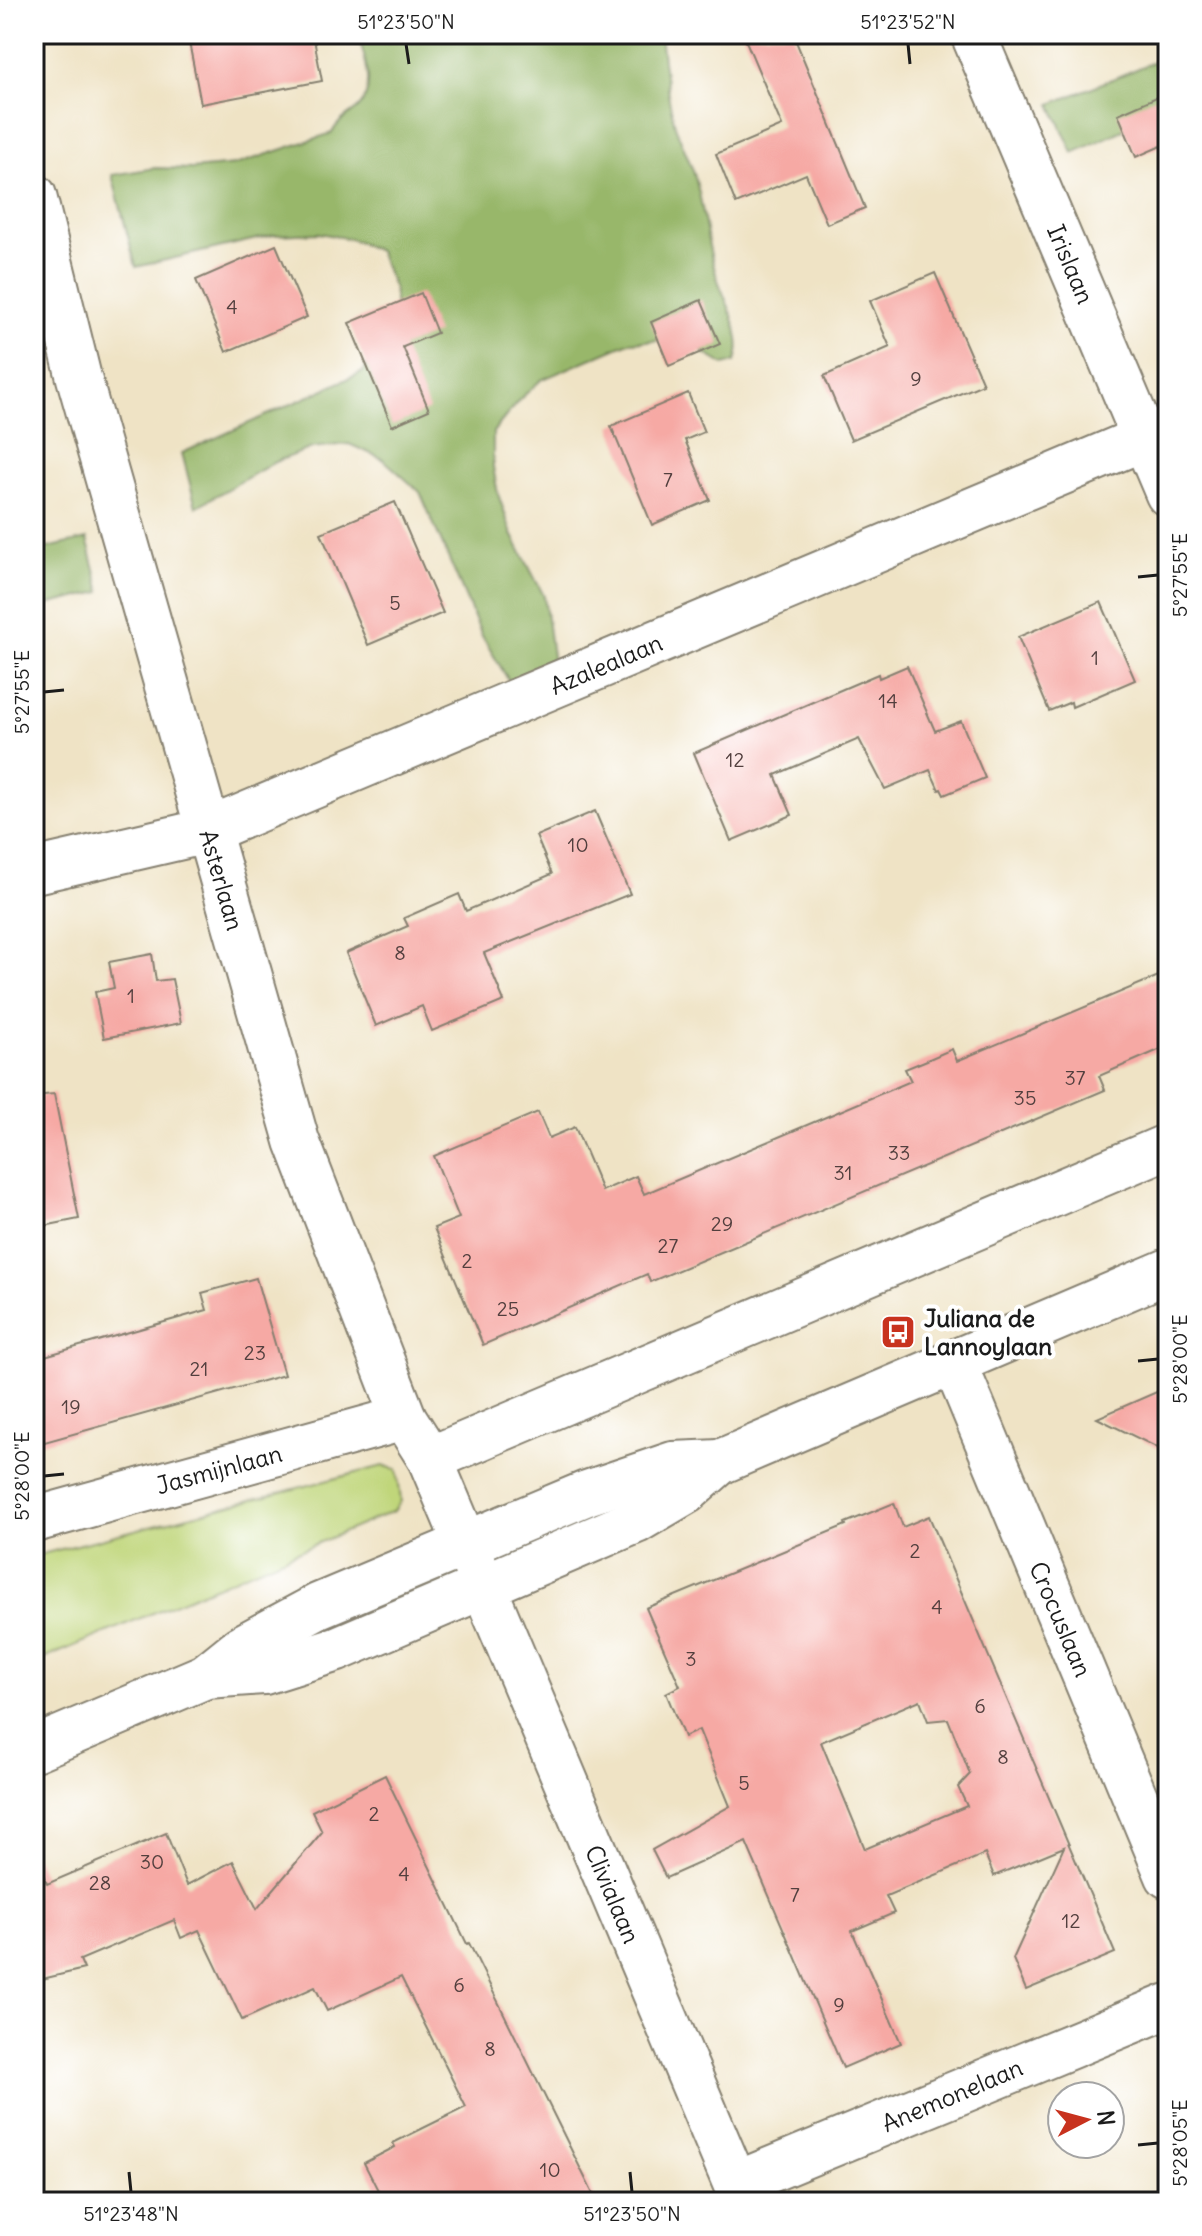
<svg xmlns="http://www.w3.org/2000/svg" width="1202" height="2236" viewBox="0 0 1202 2236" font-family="Delius,sans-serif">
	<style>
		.green { fill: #c0d67a; stroke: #6e794b; stroke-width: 2 }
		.forest { fill: #98b76a; stroke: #5a6a43; stroke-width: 2 }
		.building { fill: #f6a9a4; fill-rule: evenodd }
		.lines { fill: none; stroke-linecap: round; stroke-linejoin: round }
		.minor-casing { stroke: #868070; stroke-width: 48 }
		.tertiary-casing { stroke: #868070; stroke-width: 48 }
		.minor { stroke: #fff; stroke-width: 44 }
		.tertiary { stroke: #fff; stroke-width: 44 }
		.ticks { fill: none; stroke: #1c1c1c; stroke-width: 3 }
		.labels { text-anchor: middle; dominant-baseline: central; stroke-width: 8; stroke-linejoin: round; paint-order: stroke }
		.number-label { font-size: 20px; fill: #523f3e }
		.street-label { font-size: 24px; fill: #1c1c1c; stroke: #fff }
		.poi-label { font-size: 24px; font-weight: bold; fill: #1c1c1c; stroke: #fff; text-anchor: start }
		.neatline { fill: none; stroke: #1c1c1c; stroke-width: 3 }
		.ticks-label { font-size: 20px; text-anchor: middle; fill: #1c1c1c }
	</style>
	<rect width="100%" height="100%" fill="#fff"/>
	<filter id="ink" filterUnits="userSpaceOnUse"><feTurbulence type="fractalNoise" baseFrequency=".0125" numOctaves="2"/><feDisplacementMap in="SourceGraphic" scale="16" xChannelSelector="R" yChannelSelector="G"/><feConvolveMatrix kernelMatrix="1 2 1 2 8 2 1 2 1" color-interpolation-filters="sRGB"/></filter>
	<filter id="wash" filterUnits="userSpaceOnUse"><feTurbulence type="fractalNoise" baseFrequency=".006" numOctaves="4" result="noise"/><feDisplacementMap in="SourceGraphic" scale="32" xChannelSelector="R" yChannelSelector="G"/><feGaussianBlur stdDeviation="1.8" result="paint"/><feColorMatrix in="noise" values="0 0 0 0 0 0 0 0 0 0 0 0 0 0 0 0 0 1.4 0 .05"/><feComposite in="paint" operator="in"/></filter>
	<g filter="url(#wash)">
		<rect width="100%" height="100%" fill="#efe3c5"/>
		<polygon class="green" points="383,1466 397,1469 401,1501 394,1511 34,1663 34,1556"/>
		<g class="forest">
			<path d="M358,34H660C663,65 667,95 675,125C681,143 690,160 695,177C705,211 706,247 718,280C726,302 747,341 735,362L724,365L681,339L629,342L541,380L519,400L493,432V467L498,494L512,534L544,596L553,663L509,681L482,636L420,492L383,459L349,444L312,448L275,462L196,507L182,453L363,372L394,316V289L378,251L351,239L319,233L274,235L136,267L112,175L155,168L192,169L235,165L332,133C338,120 349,116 359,107C377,87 364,57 358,34Z"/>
			<polygon points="1168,56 1168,113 1123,130 1073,153 1051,104"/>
			<polygon points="87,539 101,592 34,608 34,551"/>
		</g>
		<g id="blocks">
			<g class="building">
				<polygon points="194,34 313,34 322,81 201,104 189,42 196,41"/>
				<polygon points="743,34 793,34 865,208 827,224 806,174 736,204 716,154 782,126"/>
				<polygon points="1168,92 1168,143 1136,157 1118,114"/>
				<polygon points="276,245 307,317 226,352 196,280"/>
				<polygon points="935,273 983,384 851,440 824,376 890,347 870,301"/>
				<polygon points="421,293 437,333 403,347 429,410 392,426 349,323"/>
				<polygon points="701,300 720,344 669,366 651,322"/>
				<polygon points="688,393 704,432 685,440 710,500 652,525 611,426"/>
				<polygon points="395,502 443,613 368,645 321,533"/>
				<polygon points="1101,602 1135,680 1072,707 1071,702 1049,711 1018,637"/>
				<polygon points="907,666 935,731 961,721 985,778 944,795 941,789 939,790 930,770 885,789 859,739 775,775 792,815 731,841 694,753 878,674 879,678"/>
				<polygon points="595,811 630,894 484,953 504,1001 432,1031 422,1006 376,1026 346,953 408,926 404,918 459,894 466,911 552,874 536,836"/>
				<polygon points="152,954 156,981 172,979 181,1023 104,1038 95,992 114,988 109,962"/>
				<polygon points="1168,972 1168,1046 1099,1076 1105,1090 650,1282 647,1274 483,1345 434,1228 459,1218 434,1156 538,1112 549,1138 575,1127 602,1191 636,1176 644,1194 911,1081 905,1069 927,1060 952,1049 957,1061"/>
				<polygon points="54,1094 79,1219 34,1228 34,1096"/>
				<polygon points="256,1278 284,1375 34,1445 34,1359 207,1310 202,1293"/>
				<polygon points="1168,1387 1168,1453 1097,1418"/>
				<path d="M894,1503L903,1527L929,1516L1115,1953L1026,1990L1013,1959L1064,1847L994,1876L985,1854L886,1896L894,1913L852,1931L901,2043L843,2068L746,1842L666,1878L652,1850L730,1806L699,1730L684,1737L666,1693L680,1686L646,1608L846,1525L845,1523ZM920,1700L928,1721L948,1719L970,1774L958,1787L967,1806L865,1849L821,1742Z"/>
				<polygon points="385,1775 467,1944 469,1943 597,2202 384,2202 364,2163 395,2147 393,2143 466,2107 401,1977 327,2011 315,1987 242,2020 199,1930 181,1938 174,1920 80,1960 84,1969 34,1981 34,1853 47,1884 166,1833 187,1885 233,1861 257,1909 322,1832 312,1811"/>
			</g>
		</g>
	</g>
	<g filter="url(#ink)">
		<use href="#blocks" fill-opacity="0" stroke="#868070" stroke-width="2"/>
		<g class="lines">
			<g class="minor-casing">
				<g id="minor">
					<polyline points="973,34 1168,494"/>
					<polyline points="34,196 79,378 297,1141 404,1418 430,1459 743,2202"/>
					<polyline points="34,871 207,831 1168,428"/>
					<polyline points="954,1362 1168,1876"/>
					<polyline points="430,1459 1168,1146"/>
					<polyline points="34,1520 404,1418"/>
					<polyline points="736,2184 1168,2006"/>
				</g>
			</g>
			<g class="tertiary-casing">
				<g id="tertiary">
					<polyline points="206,1676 264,1672 337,1649 636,1521 687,1491 720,1462 1168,1271"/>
					<polyline points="34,1749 206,1676 242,1647 318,1606 587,1493 673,1464 720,1462"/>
				</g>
			</g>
			<use href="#minor" class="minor"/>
			<use href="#tertiary" class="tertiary"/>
		</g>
	</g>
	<path class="ticks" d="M406,44L409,64M908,44L910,64M1138,577L1158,575M44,692L64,690M1138,1361L1158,1359M44,1476L64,1474M1138,2145L1158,2143M129,2172L131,2192M630,2172L632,2192"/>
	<defs>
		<g id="bus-square" transform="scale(1.8)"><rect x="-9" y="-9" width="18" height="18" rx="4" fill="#c8321e" stroke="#fff"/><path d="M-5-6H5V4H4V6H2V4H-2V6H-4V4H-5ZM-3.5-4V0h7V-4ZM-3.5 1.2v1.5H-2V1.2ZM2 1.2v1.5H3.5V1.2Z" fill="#fff"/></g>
	</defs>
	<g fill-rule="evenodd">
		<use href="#bus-square" x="898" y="1332"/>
	</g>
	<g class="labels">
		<g class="number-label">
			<text x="232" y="306">4</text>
			<text x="916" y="378">9</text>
			<text x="668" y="479">7</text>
			<text x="395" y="602">5</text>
			<text x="1095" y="657">1</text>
			<text x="888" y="700">14</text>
			<text x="735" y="759">12</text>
			<text x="578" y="844">10</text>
			<text x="400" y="952">8</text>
			<text x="131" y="995">1</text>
			<text x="1075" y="1077">37</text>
			<text x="1025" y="1097">35</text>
			<text x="899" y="1152">33</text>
			<text x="843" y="1172">31</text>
			<text x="722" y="1223">29</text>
			<text x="668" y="1245">27</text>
			<text x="467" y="1260">2</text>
			<text x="508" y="1308">25</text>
			<text x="255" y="1352">23</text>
			<text x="199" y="1368">21</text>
			<text x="71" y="1406">19</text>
			<text x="915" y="1550">2</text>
			<text x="937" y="1606">4</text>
			<text x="691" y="1658">3</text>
			<text x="980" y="1705">6</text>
			<text x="1003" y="1756">8</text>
			<text x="744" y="1782">5</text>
			<text x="374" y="1813">2</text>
			<text x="152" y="1861">30</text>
			<text x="404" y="1873">4</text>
			<text x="100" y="1882">28</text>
			<text x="795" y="1894">7</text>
			<text x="1071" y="1920">12</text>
			<text x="459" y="1984">6</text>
			<text x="839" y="2004">9</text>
			<text x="490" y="2048">8</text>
			<text x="550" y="2169">10</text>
		</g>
		<g class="street-label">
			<text transform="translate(1071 264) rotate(67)">Irislaan</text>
			<text transform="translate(606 664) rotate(-23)">Azalealaan</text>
			<text transform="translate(222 880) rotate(74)">Asterlaan</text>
			<text transform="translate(219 1469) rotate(-15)">Jasmijnlaan</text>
			<text transform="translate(1061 1619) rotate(67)">Crocuslaan</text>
			<text transform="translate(613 1894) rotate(67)">Clivialaan</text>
			<text transform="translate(952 2095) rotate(-23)">Anemonelaan</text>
		</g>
		<g class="poi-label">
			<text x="924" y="1318">Juliana de<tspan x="924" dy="28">Lannoylaan</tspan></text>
		</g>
	</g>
	<rect width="1202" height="2236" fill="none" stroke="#fff" stroke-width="88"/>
	<g transform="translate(1086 2120) rotate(84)"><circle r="38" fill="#ffffff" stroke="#a4a4a4" stroke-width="2"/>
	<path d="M0-6L14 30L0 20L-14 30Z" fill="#c8321e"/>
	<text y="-12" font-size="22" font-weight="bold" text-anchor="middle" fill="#1c1c1c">N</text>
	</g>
	<rect x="44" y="44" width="1114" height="2148" class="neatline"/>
	<g class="ticks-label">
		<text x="406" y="29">51°23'50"N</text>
		<text x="908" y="29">51°23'52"N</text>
		<text transform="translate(1180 575) rotate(-90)" y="7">5°27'55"E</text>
		<text transform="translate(22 692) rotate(-90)" y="7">5°27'55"E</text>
		<text transform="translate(1180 1359) rotate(-90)" y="7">5°28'00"E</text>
		<text transform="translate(22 1476) rotate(-90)" y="7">5°28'00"E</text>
		<text transform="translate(1180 2143) rotate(-90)" y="7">5°28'05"E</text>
		<text x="131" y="2221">51°23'48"N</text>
		<text x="632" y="2221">51°23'50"N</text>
	</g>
</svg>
